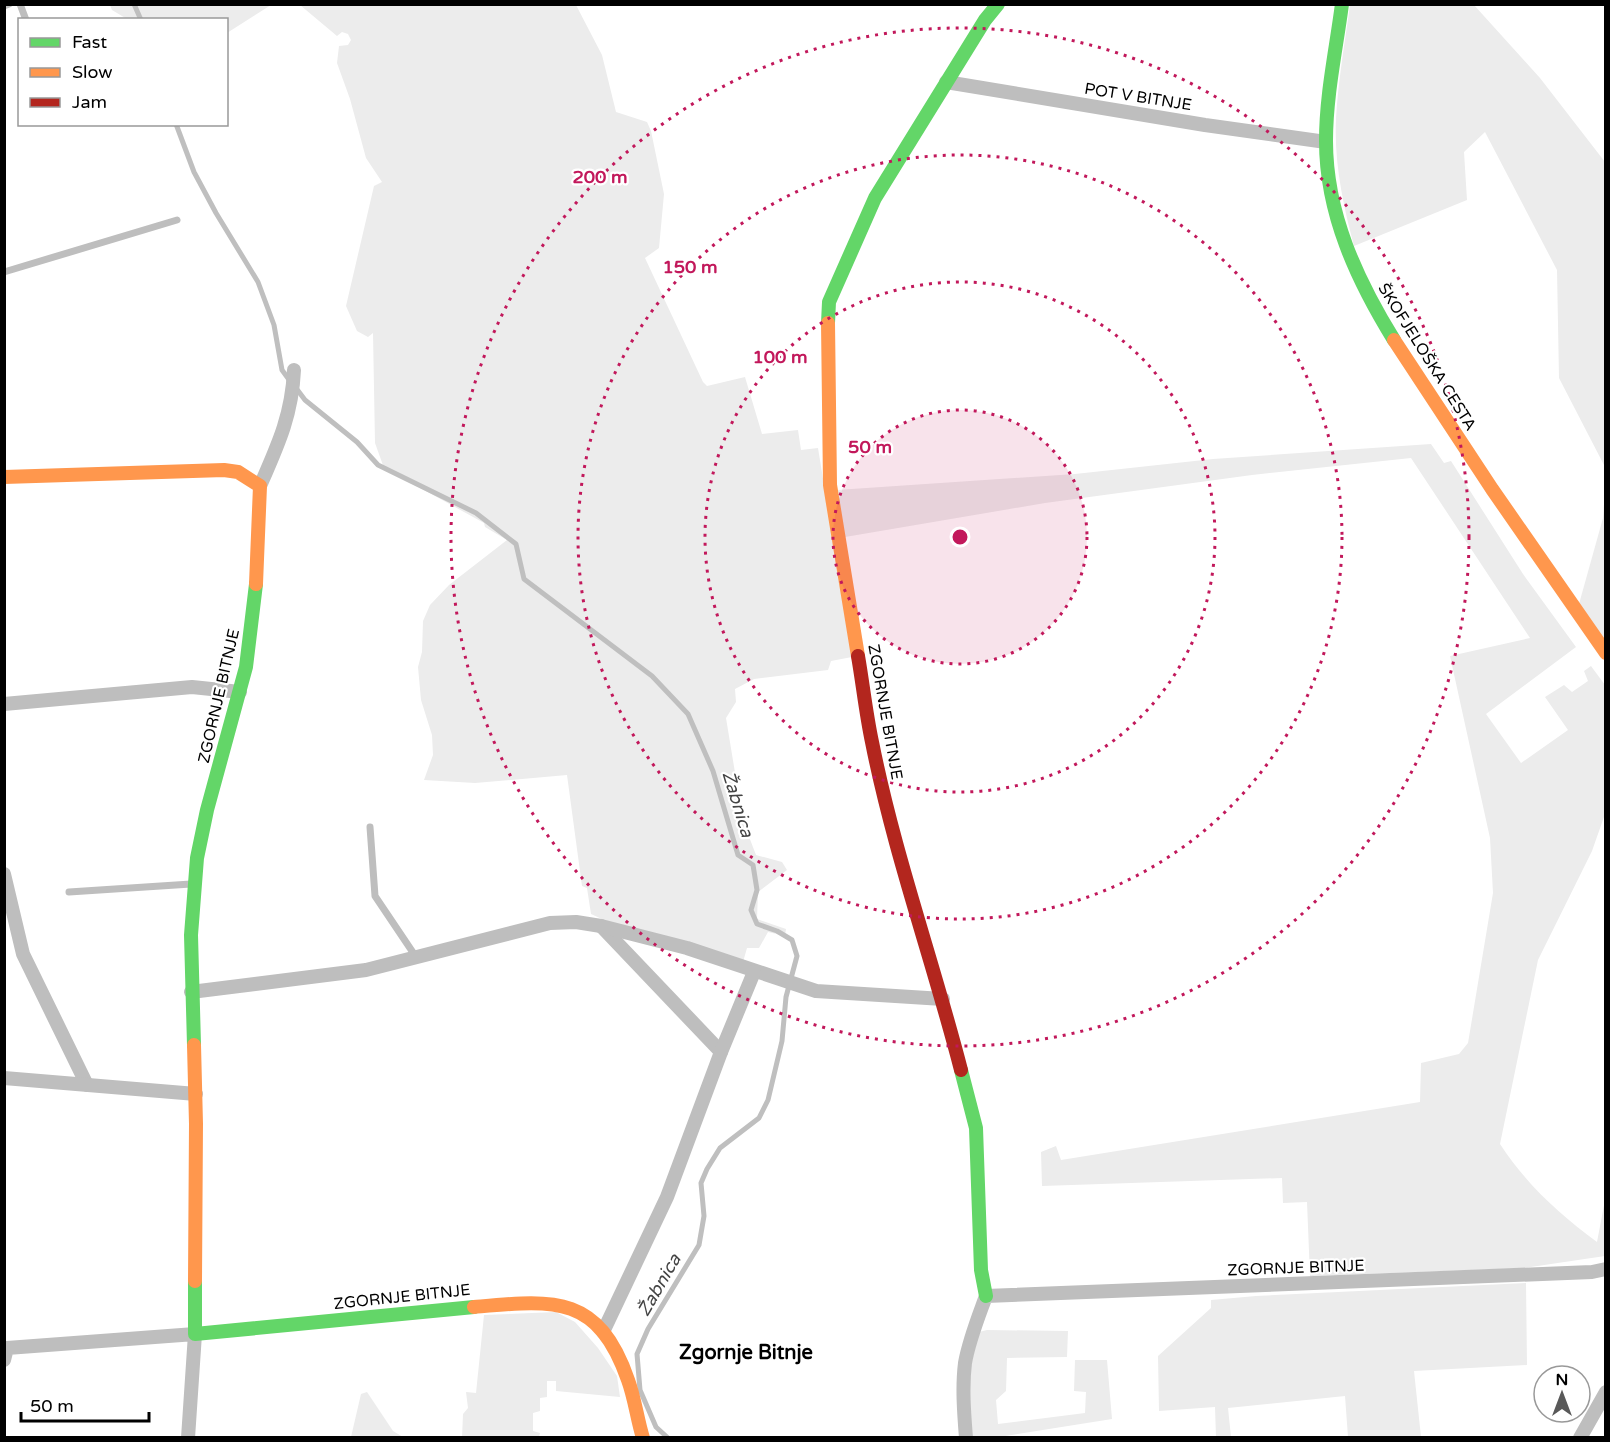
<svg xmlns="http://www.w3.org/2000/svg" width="1610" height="1442" viewBox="0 0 1610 1442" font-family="'Varela Round',sans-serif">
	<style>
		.green { fill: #ececec }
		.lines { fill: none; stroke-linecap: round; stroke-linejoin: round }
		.stream { stroke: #bfbfbf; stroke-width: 5 }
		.lane { stroke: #bebebe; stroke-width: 7 }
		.street { stroke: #bebebe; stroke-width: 14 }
		.fast { stroke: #63d668; stroke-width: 14 }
		.slow { stroke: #ff974d; stroke-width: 14 }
		.jam { stroke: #b3261e; stroke-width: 14 }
		.ring { fill: none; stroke: #c2185b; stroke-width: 3; stroke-dasharray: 3 6 }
		.labels { text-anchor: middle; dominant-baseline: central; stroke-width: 4.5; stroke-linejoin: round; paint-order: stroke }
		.street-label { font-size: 16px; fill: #000; stroke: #fff }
		.water-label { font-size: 18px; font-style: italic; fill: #444; stroke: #fff }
		.quarter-label { font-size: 20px; font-weight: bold; fill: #000; stroke: #fff }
		.centre { fill: #c2185b; stroke: #fff; stroke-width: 3 }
		.ring-label { font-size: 18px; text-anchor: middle; font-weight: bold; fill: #c2185b; stroke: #fff; stroke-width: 4.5; stroke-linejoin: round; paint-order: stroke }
	</style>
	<rect width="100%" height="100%" fill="#fff"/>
	<g class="green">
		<polygon points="110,5 271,5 227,33 226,20 127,19 112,10"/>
		<polygon points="300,5 576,5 602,55 616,112 647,122 651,131 664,194 659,248 645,258 703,382 707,386 745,377 762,434 798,430 801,450 818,448 852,657 831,661 828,670 754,679 735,689 736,702 726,718 743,821 756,855 782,862 787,870 758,892 757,919 786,929 785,936 768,932 759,948 747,948 743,962 604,920 591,914 587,888 582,886 567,775 475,783 424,780 433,755 432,735 421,700 418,667 422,652 423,621 430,605 449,585 507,540 485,527 484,523 384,468 375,443 373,333 368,337 357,331 346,306 374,186 382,182 366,158 350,99 337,63 339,46 348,45 351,40 348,34 342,32 337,36"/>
		<path d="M1350,5H1474L1540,78L1605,162V467L1559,378L1557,270L1485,132L1464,152L1467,200L1354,246C1343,204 1334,163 1336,119C1338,81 1345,42 1350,5Z"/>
		<path d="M1431,444L1444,463L1451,461L1523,574L1576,647L1486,714L1521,763L1568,730L1545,697L1564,685L1572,692L1588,681L1584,671L1591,666L1605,685V814L1592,851L1538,960L1500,1144C1527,1185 1558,1213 1597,1242L1605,1200V1256L1524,1268L1310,1276L1307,1202L1283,1203L1282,1178L1042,1186L1041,1152L1056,1146L1061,1160L1420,1102L1421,1063L1459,1054L1468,1043L1493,893L1490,838L1450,656L1530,638L1411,458L1252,475L1045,503L845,537L837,490L1075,474L1213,459Z"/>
		<polygon points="1605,490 1605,641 1579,604 1603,518"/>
		<polygon points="1526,1283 1527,1365 1414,1371 1421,1437 1348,1437 1345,1396 1228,1408 1231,1437 1216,1437 1215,1407 1159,1411 1158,1356 1211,1308 1211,1300 1256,1296"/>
		<polygon points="556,1312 575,1322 598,1348 617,1376 620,1397 556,1391 556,1381 547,1381 547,1397 540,1398 540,1411 533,1413 533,1431 540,1433 539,1437 462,1438 463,1414 468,1408 466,1392 476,1393 484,1315"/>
		<polygon points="987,1330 1068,1331 1067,1357 1007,1358 1006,1391 996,1400 998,1424 1085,1413 1086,1392 1074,1391 1075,1360 1107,1360 1112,1419 999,1437 971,1438 969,1373 979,1332"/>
		<polygon points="367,1392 393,1431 403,1437 351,1437 361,1394"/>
	</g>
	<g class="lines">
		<g class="stream">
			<polyline points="134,4 141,20"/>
			<polyline points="176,124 194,172 216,213 258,282 274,325 282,370 290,381"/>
			<polyline points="296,388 305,400 357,442 378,465 476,513 516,544 524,579 652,676 688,714 713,771 738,855 753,865 757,890 751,910 757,924 777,931 792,940 797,956 786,997 782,1041 768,1100 759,1118 720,1148 707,1169 701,1183 704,1216 699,1245 648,1329 637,1354 640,1390 656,1427 668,1438"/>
		</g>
		<g class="lane">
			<polyline points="20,4 26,20"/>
			<polyline points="4,6 9,4"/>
			<polyline points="4,272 177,220"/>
			<polyline points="370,827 375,896 416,957"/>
			<polyline points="69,892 191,884"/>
		</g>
		<g class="street">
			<polyline points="946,82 1205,125 1326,142"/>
			<path d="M260,486C278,445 292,415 294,370"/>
			<polyline points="4,704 192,687 240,692"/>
			<polyline points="4,874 23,954 87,1085"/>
			<polyline points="601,926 721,1052"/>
			<polyline points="191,992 366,970 550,923 576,922 601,926 687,948 816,991 943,999"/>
			<polyline points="4,1078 196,1094"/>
			<polyline points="603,1332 667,1197 721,1052 754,972"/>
			<polyline points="4,1360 7,1348 195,1334 188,1438"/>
			<path d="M966,1438C964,1413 962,1387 965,1363C969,1340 978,1318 986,1296L1592,1272L1606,1269"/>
			<polyline points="1580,1438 1606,1392"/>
		</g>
		<g class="fast">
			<path d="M1342,4C1336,50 1326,95 1326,141C1326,214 1357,280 1394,340"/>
			<polyline points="828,323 829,302 875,198 985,20 998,4"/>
			<polyline points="194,1045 191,935 197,858 207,810 246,667 256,584"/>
			<polyline points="961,1070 976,1128 981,1270 986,1296"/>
			<polyline points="195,1281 195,1334 474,1307"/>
		</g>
		<g class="slow">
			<polyline points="828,323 830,485 858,656"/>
			<polyline points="1394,340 1492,489 1606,653"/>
			<polyline points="4,477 224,470 238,472 260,486 256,584"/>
			<polyline points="194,1045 196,1124 195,1281"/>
			<path d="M474,1307C552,1300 598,1293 628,1380C635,1399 637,1419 643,1438"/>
		</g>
		<path class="jam" d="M858,656C863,685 866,714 872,742C894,853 933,961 961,1070"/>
	</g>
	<circle cx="960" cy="537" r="127" fill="#c2185b" fill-opacity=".12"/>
	<g class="ring">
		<circle cx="960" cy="537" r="127"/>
		<circle cx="960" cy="537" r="255"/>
		<circle cx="960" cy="537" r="382"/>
		<circle cx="960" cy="537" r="509"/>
	</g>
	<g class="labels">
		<g class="street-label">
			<text transform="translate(1138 97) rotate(9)">POT V BITNJE</text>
			<text transform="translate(1427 357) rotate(58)">ŠKOFJELOŠKA CESTA</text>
			<text transform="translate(219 696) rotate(-77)">ZGORNJE BITNJE</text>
			<text transform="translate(885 712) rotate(80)">ZGORNJE BITNJE</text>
			<text transform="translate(1296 1268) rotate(-2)">ZGORNJE BITNJE</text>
			<text transform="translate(402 1297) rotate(-6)">ZGORNJE BITNJE</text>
		</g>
		<g class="water-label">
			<text transform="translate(738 804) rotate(73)">Žabnica</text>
			<text transform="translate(659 1285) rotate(-60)">Žabnica</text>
		</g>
		<g class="quarter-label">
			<text x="746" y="1353">Zgornje Bitnje</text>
		</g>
	</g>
	<circle cx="960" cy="537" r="9" class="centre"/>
	<g class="ring-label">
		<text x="600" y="183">200 m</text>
		<text x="690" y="273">150 m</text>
		<text x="780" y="363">100 m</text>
		<text x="870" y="453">50 m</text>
	</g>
	<rect width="1610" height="1442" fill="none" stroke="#000000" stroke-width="12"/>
	<rect x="18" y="18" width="210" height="108" fill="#ffffff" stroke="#999999" stroke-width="1.5"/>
	<rect x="30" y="38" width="30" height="9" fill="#63d668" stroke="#999999" stroke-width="1.5"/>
	<text x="72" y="48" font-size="18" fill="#000000">Fast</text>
	<rect x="30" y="68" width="30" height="9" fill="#ff974d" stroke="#999999" stroke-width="1.5"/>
	<text x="72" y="78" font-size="18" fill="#000000">Slow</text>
	<rect x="30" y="98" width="30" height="9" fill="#b3261e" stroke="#999999" stroke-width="1.5"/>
	<text x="72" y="108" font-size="18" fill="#000000">Jam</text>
	<g transform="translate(1562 1394)"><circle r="28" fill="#ffffff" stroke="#999999" stroke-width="1.5"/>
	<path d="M0-4.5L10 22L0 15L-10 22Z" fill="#595959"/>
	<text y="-9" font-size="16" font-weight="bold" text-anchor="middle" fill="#000000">N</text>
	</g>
	<path d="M21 1412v9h128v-9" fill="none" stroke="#000000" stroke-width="3"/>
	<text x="30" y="1412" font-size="18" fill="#000000" stroke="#ffffff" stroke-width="4.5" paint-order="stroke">50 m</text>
</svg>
